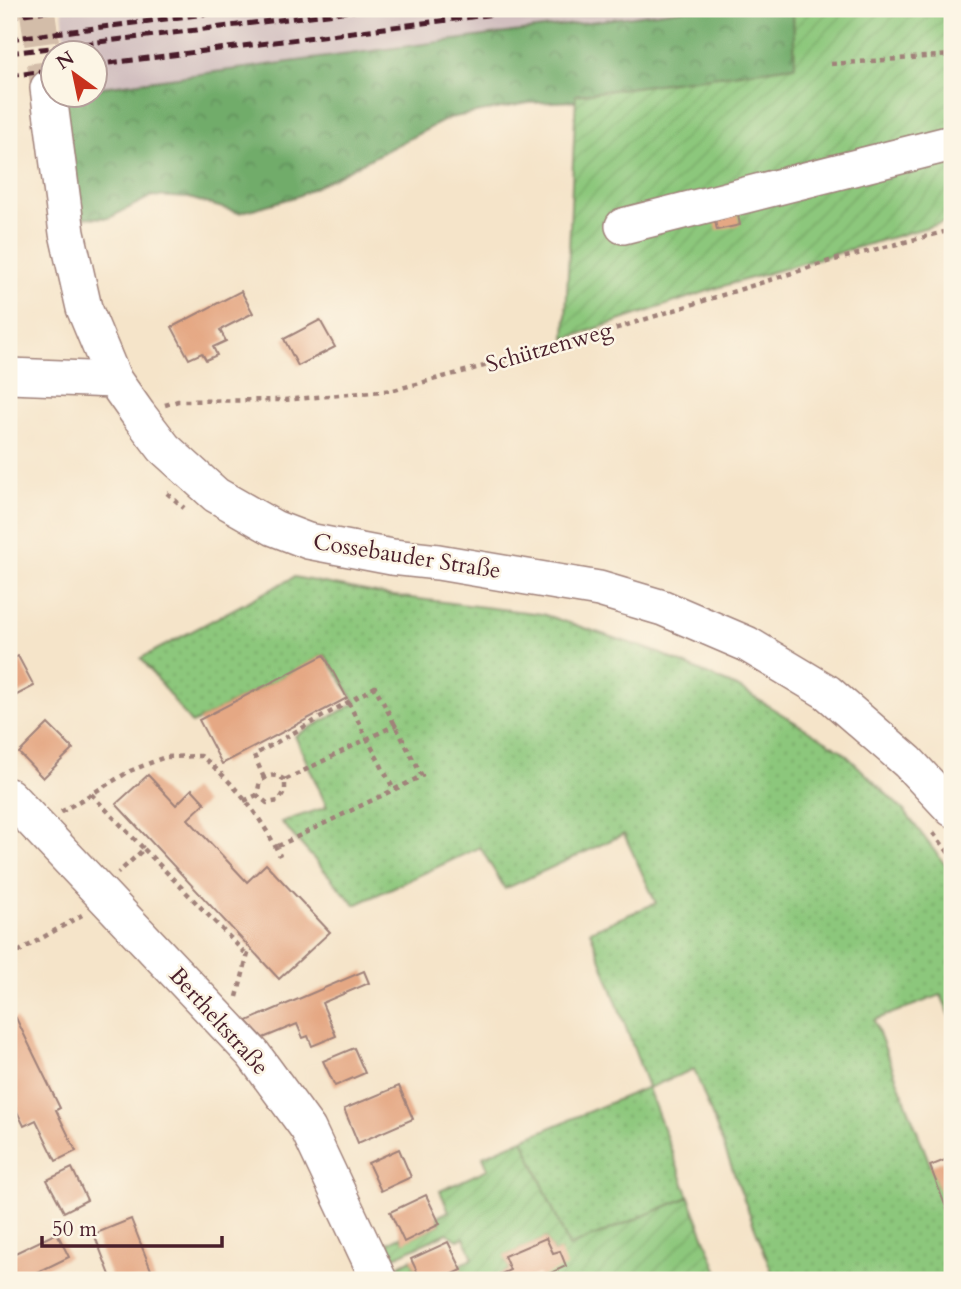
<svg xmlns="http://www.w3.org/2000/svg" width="961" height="1289" viewBox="0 0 961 1289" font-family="Cardo,serif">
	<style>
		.railway { fill: #d2bfc0 }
		.grass { fill: url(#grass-dots); stroke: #6b7353; stroke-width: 2 }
		.forest { fill: url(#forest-crowns); stroke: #5e664b; stroke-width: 2 }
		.garden { fill: url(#garden-furrows); stroke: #6b7353; stroke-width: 2 }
		.building { fill: #e5a884 }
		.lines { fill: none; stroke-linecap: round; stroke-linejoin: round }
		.minor-tunnel { stroke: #d3bda9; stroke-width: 35; stroke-dasharray: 35 18; stroke-linecap: butt }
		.minor-casing { stroke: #a0827a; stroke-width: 38 }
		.path { stroke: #a0827a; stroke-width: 4.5; stroke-dasharray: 5 5; stroke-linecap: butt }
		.minor { stroke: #fff; stroke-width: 35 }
		.rail { stroke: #4a1f2b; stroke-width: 5; stroke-dasharray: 10 5; stroke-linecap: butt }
		.labels { text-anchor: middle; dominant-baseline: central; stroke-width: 5; stroke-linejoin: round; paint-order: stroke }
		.street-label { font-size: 23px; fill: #4a1f2b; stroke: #fcf5e5 }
	</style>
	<defs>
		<pattern id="grass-dots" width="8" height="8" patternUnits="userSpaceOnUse" patternTransform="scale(1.75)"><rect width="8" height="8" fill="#8cc77b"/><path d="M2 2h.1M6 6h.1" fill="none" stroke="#7aaa6a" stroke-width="1.8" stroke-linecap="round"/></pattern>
		<pattern id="forest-crowns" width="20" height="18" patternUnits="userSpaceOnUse" patternTransform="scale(1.75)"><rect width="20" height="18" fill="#71ac6b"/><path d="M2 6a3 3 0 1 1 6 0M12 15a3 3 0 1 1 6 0" fill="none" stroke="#5f8b58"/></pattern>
		<pattern id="garden-furrows" width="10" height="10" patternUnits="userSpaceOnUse" patternTransform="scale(1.75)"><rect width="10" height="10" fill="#8cc77b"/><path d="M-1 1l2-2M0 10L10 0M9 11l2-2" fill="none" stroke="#7aaa6a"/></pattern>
	</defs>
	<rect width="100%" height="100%" fill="#fcf5e5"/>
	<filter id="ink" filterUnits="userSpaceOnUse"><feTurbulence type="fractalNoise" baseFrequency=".0143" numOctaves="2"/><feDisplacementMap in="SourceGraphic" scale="14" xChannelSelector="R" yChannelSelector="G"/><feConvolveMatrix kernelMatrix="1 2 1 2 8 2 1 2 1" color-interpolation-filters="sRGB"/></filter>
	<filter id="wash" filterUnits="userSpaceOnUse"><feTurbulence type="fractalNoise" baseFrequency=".00686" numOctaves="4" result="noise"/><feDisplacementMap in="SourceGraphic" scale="28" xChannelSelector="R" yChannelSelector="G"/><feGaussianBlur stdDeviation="1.57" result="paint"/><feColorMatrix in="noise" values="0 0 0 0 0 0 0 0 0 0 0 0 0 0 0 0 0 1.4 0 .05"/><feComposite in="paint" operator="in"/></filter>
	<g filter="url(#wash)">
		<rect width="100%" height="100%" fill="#f5e4c9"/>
		<polygon class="railway" points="62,9 686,9 95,88 94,52 66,52"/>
		<polygon class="grass" points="294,577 386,595 542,614 654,651 739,688 842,751 905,812 952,874 952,1020 941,995 874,1020 952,1221 952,1277 935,1280 775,1280 694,1069 648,1088 689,1197 569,1247 523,1139 648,1087 590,931 656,903 624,834 505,889 480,847 355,905 281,822 327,807 295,736 356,703 325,655 192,724 141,658"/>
		<polygon class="forest" points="686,9 793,9 796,66 577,95 576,101 529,103 449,118 298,196 239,213 189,198 152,196 109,218 74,217 61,95 94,94 95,88"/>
		<g class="garden">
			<polygon points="793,9 952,9 952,220 720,287 565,339 576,95 795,66"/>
			<polygon points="523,1139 569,1247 689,1197 721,1280 541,1280 540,1278 560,1251 553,1253 546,1238 505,1256 510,1270 487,1280 440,1280 461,1269 459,1265 473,1258 464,1237 458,1240 447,1233 395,1257 388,1243 401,1236 404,1241 440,1224 437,1217 449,1211 440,1191 488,1169 483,1156"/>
			<polygon points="411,1259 421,1280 406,1280 398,1266"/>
		</g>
		<g id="blocks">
			<g class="building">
				<polygon points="737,210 740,225 717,230 714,216"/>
				<polygon points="241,291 253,313 220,330 226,341 213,347 217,355 206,360 202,353 189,359 172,327"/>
				<polygon points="320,320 335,347 298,366 284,339"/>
				<polygon points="324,655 347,698 222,764 199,720"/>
				<polygon points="18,656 34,686 9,699 9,661"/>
				<polygon points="48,724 73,749 43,778 19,753"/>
				<polygon points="148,775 176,805 192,789 205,803 188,819 247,882 266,864 330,932 279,979 116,804"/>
				<polygon points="364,971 369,983 322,1003 336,1036 312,1046 308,1036 303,1038 297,1024 263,1038 247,1021"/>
				<polygon points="16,1018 60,1108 56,1110 76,1151 56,1161 36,1120 24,1126 9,1095 9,1022"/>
				<polygon points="354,1048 365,1073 335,1086 323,1061"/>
				<polygon points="399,1086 413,1119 358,1143 344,1109"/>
				<polygon points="399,1149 411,1177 381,1191 368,1163"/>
				<polygon points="950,1158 952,1163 952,1223 930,1166"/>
				<polygon points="72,1168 87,1200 64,1212 47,1180"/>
				<polygon points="426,1195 440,1224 404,1242 390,1212"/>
				<polygon points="131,1219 155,1280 112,1280 94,1234"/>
				<polygon points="57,1233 69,1257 22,1280 9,1280 9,1256"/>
				<polygon points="546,1238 553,1253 560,1251 566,1266 540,1278 538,1274 524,1280 488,1280 510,1270 504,1256"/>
				<polygon points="448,1242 462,1270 440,1280 421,1280 411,1259"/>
			</g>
		</g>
	</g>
	<g filter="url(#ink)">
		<use href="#blocks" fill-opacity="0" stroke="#a0827a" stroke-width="2"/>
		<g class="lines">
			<polyline class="minor-tunnel" points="37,9 48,88"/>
			<g class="minor-casing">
				<g id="minor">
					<polyline points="48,88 67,233 84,308 114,380 138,414 164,448 216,495 274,528 308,541 392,557 438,562 599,589 663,608 747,644 827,692 908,762 952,809"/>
					<polyline points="623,226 952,143"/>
					<polyline points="9,376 114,380"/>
					<polyline points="9,796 253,1054 308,1129 379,1280"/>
				</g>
			</g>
			<g class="path">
				<polyline points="831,64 952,55"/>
				<polyline points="165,405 178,401 284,400 394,390 567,344 830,261 952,230"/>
				<polyline points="167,493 184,508"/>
				<polyline points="348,702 394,790"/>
				<polyline points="264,778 254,755 375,687 422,776 276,847"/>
				<path d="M285,780C274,773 270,775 260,781L257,795L267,803L279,801L285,791V780L397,724"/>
				<polyline points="91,794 144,849 118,873"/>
				<polyline points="244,801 257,795"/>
				<path d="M61,812L130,771L165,757L201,756C233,781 263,819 280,856"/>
				<polyline points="933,833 952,857"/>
				<polyline points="144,849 248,956"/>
				<polyline points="9,957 82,915"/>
				<polyline points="237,997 249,950"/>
			</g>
			<use href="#minor" class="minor"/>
			<g class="rail">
				<polyline points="9,16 63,9"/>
				<polyline points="9,39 244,9"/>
				<polyline points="9,53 368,9"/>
				<polyline points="94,65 534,9"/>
				<polyline points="9,76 52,70"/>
			</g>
		</g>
	</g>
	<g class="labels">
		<g class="street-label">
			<text transform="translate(549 347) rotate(-16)">Schützenweg</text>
			<text transform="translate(407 556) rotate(9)">Cossebauder Straße</text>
			<text transform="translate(219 1021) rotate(48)">Bertheltstraße</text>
		</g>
	</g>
	<rect width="961" height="1289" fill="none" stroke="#fcf5e5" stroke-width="35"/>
	<g transform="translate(74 74) rotate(327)"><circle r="33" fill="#fcf5e5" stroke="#b59f9b" stroke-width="2"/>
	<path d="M0-5L12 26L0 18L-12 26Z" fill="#c8321e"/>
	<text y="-10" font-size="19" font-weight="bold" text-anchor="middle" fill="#4a1f2b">N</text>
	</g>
	<path d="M42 1236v10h180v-10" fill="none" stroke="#4a1f2b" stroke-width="3.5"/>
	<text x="52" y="1236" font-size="21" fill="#4a1f2b" stroke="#fcf5e5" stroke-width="5" paint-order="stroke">50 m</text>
</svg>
